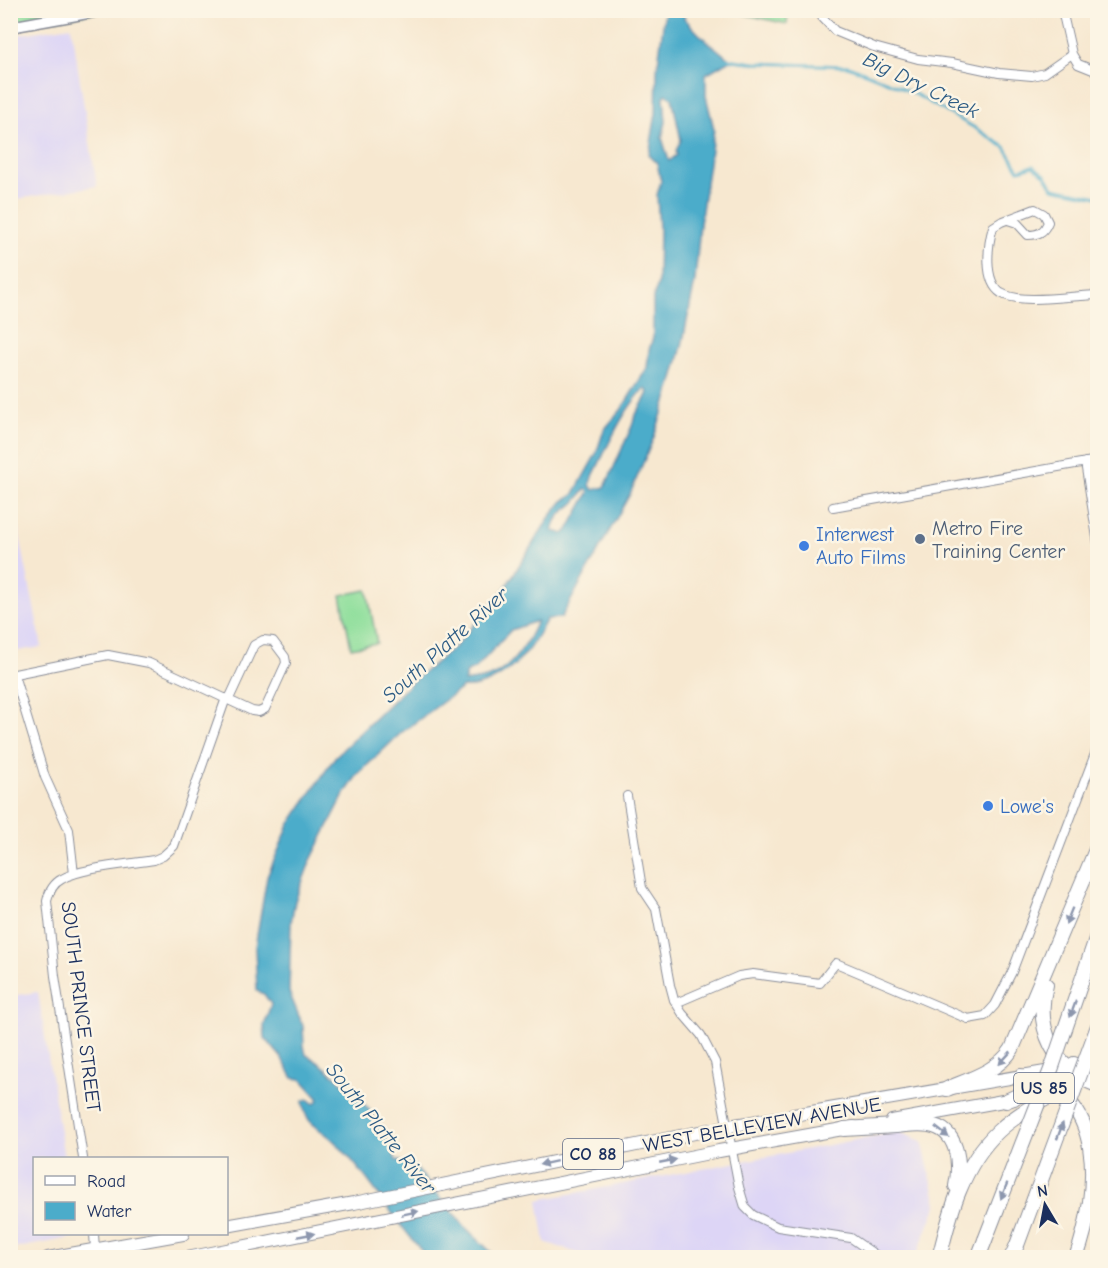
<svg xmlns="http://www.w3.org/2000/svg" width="1108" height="1268" font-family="'Comic Neue',sans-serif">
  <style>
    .built { fill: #ddd5f6 }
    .green { fill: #91df9d; stroke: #56877e; stroke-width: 1.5 }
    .water { fill: #4bacca; stroke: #336e94; stroke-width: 1.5; fill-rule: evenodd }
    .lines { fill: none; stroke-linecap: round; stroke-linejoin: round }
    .stream { stroke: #4bacca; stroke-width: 3 }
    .minor-casing { stroke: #898c97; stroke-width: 10 }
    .tertiary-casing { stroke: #898c97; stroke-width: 13 }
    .primary-casing { stroke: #898c97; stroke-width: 14 }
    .trunk-casing { stroke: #898c97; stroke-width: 16 }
    .minor { stroke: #fff; stroke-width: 8 }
    .tertiary { stroke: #fff; stroke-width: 10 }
    .primary { stroke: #fff; stroke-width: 12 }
    .trunk { stroke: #fff; stroke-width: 14 }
    .trunk-bridge-casing { stroke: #898c97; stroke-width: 16; stroke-linecap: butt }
    .trunk-bridge { stroke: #fff; stroke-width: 14 }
    .oneway { fill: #8d97ae }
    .service-dot { fill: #5c6f8a; stroke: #fcf5e5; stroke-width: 2 }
    .shop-dot { fill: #3f7fe0; stroke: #fcf5e5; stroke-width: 2 }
    .labels { text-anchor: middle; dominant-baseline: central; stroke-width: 5; stroke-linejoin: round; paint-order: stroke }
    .shield { fill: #fcf5e5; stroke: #5e6a86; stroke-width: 1.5 }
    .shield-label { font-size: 18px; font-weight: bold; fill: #1b2f5e }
    .service-label { font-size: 20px; fill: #4e5e75; stroke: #fcf5e5; text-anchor: start }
    .shop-label { font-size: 20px; fill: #366cbe; stroke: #fcf5e5; text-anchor: start }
    .street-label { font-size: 20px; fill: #1b2f5e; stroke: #fcf5e5 }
    .water-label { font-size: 21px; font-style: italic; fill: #2c5b84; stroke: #fcf5e5 }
  </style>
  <rect width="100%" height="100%" fill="#fcf5e5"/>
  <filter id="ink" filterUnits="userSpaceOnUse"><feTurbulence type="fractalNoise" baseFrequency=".0167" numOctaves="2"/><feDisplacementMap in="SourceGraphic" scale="12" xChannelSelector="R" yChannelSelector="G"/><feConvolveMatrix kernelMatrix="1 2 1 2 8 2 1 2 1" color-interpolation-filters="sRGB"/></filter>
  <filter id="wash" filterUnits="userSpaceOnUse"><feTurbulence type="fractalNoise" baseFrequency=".008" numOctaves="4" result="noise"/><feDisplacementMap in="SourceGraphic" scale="24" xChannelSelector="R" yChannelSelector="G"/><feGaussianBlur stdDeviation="1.35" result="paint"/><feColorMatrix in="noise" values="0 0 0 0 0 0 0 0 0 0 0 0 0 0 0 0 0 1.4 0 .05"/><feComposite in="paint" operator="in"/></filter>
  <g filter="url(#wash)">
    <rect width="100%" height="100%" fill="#f7e8d0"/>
    <path class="built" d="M 71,26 L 97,186 L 11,200 L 11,36 Z
      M 11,493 L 42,647 L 11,652 L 10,652 Z
      M 38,992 L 64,1158 L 34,1158 L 34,1234 L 75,1234 L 76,1237 L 11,1249 L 11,996 Z
      M 898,1132 L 922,1141 L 937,1204 L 916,1257 L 584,1258 L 583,1255 L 545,1242 L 538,1200 Z"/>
    <path class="green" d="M 11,11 L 104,11 L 11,27 Z
      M 741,11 L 788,11 L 787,24 L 743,14 Z
      M 367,590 L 377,643 L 351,648 L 341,595 Z"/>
    <path class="water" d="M 665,11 L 685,11 L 684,18 L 699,34 L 730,60 L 706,74 L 706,96 L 714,129 L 700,224 L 695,281 L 682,346 L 669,393 L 654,437 L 630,494 L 561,618 L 547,619 C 540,631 533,645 524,655 C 511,671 484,689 463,687 L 401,733 L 358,774 L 344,795 L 310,862 L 295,901 L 291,922 L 289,992 L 303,1026 L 304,1046 L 306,1055 C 325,1063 378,1115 386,1133 C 390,1142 392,1151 396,1160 L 414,1166 L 465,1227 L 496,1257 L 427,1257 C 394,1221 370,1177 335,1142 C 320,1127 304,1125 303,1101 L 308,1099 L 314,1104 L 319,1099 L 301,1079 L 293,1078 L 281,1057 L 265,1038 L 264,1025 L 271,1004 L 264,994 L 257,991 L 255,947 L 267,877 L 289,825 L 335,757 L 412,682 L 456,646 L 505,588 L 549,518 L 563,501 L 573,495 L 596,454 L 604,430 L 621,410 L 647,368 L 649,350 L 653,338 L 653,298 L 658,284 L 659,229 L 657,195 L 661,181 L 657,163 L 649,155 L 656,113 L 657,70 ZM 666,94 L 672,98 L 681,140 L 676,151 L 677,155 L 669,161 L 662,138 L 666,122 L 664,97 ZM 645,388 L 648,392 C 644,405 635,410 632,426 L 605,487 L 593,490 L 590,485 L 591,480 C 606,451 622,410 645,388 ZM 586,489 L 589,492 L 568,530 L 564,534 L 553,531 C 555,517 563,512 573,504 C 578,500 581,494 586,489 ZM 537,621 C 529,641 513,667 492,676 C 484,680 473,680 464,682 L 467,672 L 476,668 L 511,630 Z"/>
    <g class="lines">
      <path class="stream" d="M 727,59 L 754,63 L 848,66 L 881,79 L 913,93 L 975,128 L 1005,147 L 1019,170 L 1033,166 L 1046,176 L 1053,188 L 1098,197"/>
    </g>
  </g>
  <g filter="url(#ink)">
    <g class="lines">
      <defs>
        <path id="minor" d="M 819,10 L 822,17 L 835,31 L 874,47 L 918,59 L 952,63 L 999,73 L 1032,76 L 1045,73 L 1072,54
          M 1062,10 L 1072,54 L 1078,64 L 1098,72
          M 1008,220 L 1017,223 L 1028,235 C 1039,235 1044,232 1048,222 L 1044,214 L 1035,209 L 1001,222 L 993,227 C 988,244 983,281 1001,293 C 1020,305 1075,295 1098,295
          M 1085,462 L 1098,544
          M 833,507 L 1098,460
          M 10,675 L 108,655 L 149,663 L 252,711 L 259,712 L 265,709 L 286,663 L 285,657 L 273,641 L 263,640 L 254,645 L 229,699
          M 14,675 L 45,777 L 69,830 L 74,874
          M 627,796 L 642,888 L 656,909 L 670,985 L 674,1000 L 682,1013 L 701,1035 L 715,1062 L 739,1187 L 745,1207 L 753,1215 L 778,1227 L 851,1238 L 880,1258
          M 676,1003 L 739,976 L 753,974 L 820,983 L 836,963 L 968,1019 L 985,1016 L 995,1005 L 1012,972 L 1098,746
          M 83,1158 L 55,976 L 47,901 C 49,892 54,883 62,879 C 80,868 131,864 154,860 L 163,856 L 174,846 L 226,698
          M 94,1234 L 95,1249"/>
        <path id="tertiary" d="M 10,27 L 104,10"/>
        <path id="primary" d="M 892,1121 L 1014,1099
          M 226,1226 L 354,1203 L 729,1126 L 1057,1070
          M 48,1258 L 183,1234
          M 187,1258 L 719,1151 L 854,1127"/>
        <path id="trunk" d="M 1046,985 C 1034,1029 1055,1069 1097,1085
          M 1021,1076 C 1108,1093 1100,1190 1076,1258
          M 947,1089 C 970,1079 998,1071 1012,1049 L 1098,845
          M 1006,1101 L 1037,1087 L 1074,1064
          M 844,1129 C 862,1128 879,1127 896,1126 C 907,1125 918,1123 929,1125 C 958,1129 961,1163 956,1186
          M 939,1258 C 945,1235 950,1212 959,1191 C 981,1137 1009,1118 1058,1092 C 1071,1084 1084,1075 1098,1068
          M 978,1258 L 985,1240
          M 1011,1258 L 1017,1245"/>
      </defs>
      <use href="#minor" class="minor-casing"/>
      <use href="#tertiary" class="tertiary-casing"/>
      <use href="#primary" class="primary-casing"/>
      <use href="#trunk" class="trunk-casing"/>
      <use href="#minor" class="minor"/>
      <use href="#tertiary" class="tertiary"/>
      <use href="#primary" class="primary"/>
      <use href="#trunk" class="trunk"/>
      <defs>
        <path id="trunk-bridge" d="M 985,1240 L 1052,1067 L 1098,933
          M 1017,1245 L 1098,1026"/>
      </defs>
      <use href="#trunk-bridge" class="trunk-bridge-casing"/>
      <use href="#trunk-bridge" class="trunk-bridge"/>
    </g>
    <defs><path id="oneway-solid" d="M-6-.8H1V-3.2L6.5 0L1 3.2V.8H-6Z" transform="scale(1.5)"/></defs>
    <g class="oneway">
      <use href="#oneway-solid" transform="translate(1069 916) rotate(112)"/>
      <use href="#oneway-solid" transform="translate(1073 1009) rotate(110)"/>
      <use href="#oneway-solid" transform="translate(1005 1058) rotate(133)"/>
      <use href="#oneway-solid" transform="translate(1060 1131) rotate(-70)"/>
      <use href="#oneway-solid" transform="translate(942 1132) rotate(38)"/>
      <use href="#oneway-solid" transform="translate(668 1161) rotate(-11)"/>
      <use href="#oneway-solid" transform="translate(548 1163) rotate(168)"/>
      <use href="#oneway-solid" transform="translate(1004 1191) rotate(112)"/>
      <use href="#oneway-solid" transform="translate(410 1213) rotate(-12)"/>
      <use href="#oneway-solid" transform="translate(306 1235) rotate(-11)"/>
    </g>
  </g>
  <circle class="service-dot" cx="920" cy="539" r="6"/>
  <g class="shop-dot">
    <circle cx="804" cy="546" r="6"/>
    <circle cx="988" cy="806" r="6"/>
  </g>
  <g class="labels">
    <g class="shield">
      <rect x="1014" y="1073" width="60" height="30" rx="4.5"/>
      <rect x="563" y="1139" width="60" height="30" rx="4.5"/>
    </g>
    <g class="shield-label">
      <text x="1044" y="1088">US 85</text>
      <text x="593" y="1154">CO 88</text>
    </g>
    <g class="service-label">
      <text x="932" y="528">Metro Fire<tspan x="932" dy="23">Training Center</tspan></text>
    </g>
    <g class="shop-label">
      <text x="816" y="534">Interwest<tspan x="816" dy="23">Auto Films</tspan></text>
      <text x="1000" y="806">Lowe's</text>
    </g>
    <g class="street-label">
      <text transform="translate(81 1007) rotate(83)">SOUTH PRINCE STREET</text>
      <text transform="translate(762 1125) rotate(-10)">WEST BELLEVIEW AVENUE</text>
    </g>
    <g class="water-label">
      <text transform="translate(921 85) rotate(26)">Big Dry Creek</text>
      <text transform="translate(445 645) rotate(-42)">South Platte River</text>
      <text transform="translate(381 1128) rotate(51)">South Platte River</text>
    </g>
  </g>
  <rect width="1108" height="1268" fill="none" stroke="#fcf5e5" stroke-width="36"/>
  <rect x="33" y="1157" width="195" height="78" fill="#fcf5e5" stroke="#a2a6af" stroke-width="1.5"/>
  <rect x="45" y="1176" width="30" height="9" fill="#ffffff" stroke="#a2a6af" stroke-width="1.5"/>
  <text x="87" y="1187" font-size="18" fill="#1b2f5e">Road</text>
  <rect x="45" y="1202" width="30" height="18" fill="#4bacca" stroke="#a2a6af" stroke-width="1.5"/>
  <text x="87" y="1217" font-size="18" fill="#1b2f5e">Water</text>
  <g transform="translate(1045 1205) rotate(350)" stroke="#fcf5e5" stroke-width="4.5" paint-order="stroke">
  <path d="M0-4.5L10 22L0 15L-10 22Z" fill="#1b2f5e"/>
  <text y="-9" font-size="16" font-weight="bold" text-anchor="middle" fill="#1b2f5e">N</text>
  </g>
</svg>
